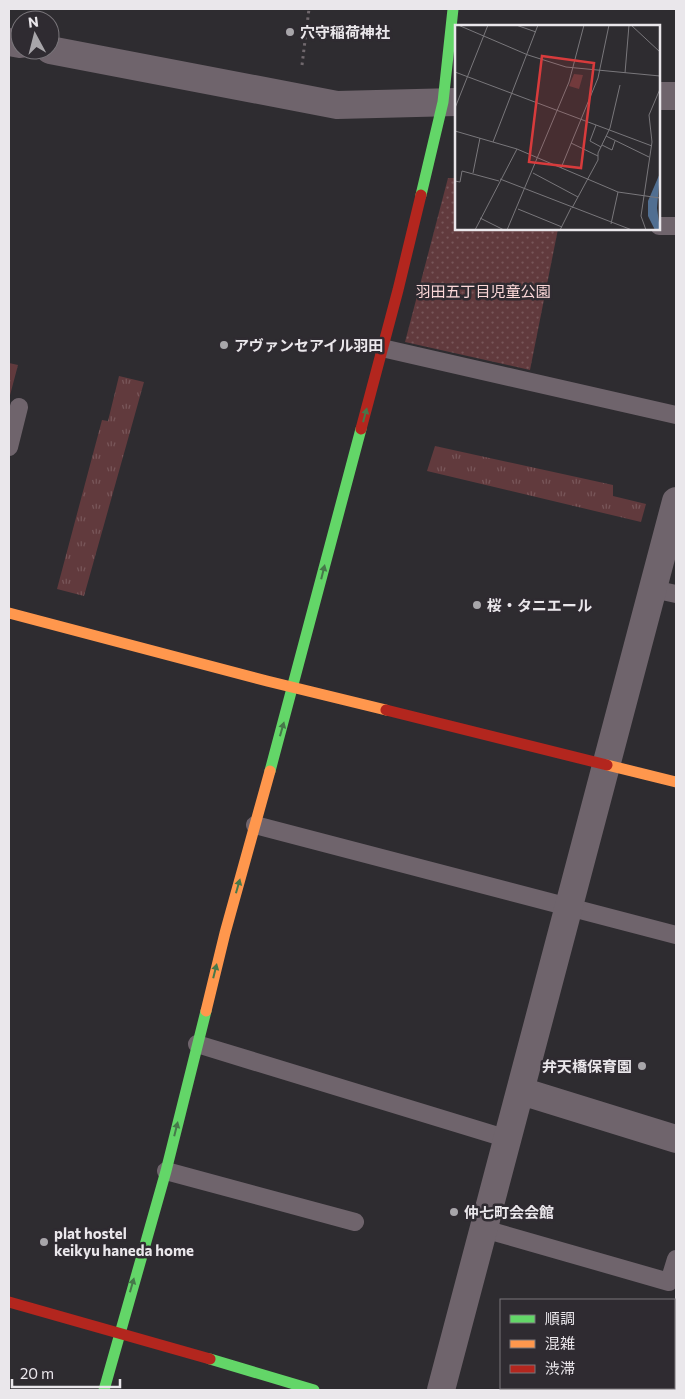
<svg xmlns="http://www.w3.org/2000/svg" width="685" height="1399" font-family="Commissioner,'Noto Sans JP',sans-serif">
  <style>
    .grass { fill: url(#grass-tufts) }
    .park { fill: url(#park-dots) }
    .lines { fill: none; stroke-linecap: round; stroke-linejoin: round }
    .path { stroke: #70686d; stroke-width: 3; stroke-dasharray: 2.5 4; stroke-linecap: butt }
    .lane { stroke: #6f646c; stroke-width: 18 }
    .street { stroke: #6f646c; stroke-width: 28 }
    .fast { stroke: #63d668; stroke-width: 11 }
    .slow { stroke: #ff974d; stroke-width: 11 }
    .jam { stroke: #b3261e; stroke-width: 11 }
    .oneway { fill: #46784a }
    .poi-dot { fill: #a8a6aa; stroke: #2f2b31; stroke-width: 2 }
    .labels { text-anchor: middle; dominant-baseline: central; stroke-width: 5; stroke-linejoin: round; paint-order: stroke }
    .poi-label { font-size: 15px; font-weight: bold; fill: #eae7eb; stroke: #2f2b31; text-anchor: start }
    .park-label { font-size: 15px; fill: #fbd7d8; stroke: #2f2b31 }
    .inset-road { fill: none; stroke: #79777b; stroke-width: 1 }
    .view { fill: #d83b3c; fill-opacity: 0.15; stroke: #d83b3c; stroke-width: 2.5 }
    .inset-edge { fill: none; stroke: #eae7eb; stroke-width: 2.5 }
  </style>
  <defs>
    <pattern id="grass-tufts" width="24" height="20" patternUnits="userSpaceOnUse" patternTransform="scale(1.25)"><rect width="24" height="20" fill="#613a3d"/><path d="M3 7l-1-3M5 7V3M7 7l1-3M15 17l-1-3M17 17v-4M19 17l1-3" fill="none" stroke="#785659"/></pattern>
    <pattern id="park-dots" width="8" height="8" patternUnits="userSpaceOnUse" patternTransform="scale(1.25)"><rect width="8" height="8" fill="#613a3d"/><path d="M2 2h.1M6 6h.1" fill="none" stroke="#785659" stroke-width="1.8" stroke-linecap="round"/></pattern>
  </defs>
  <rect width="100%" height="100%" fill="#2e2c30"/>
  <path class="grass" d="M 9,363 L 18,365 L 9,399 Z
    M 119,376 L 144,382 L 84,596 L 57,589 L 102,420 L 108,421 Z
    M 435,446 L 613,485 L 613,496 L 646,504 L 641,522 L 427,471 Z"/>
  <path class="park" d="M 448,178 L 456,178 L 456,229 L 558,229 L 530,370 L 405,342 Z"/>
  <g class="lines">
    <path class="path" d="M 302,65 L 309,9"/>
    <path class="lane" d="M 659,226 L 676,226
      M 382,348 L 676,415
      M 9,447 L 19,407
      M 653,589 L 676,594
      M 255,825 L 676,935
      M 197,1044 L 508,1139
      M 166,1171 L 355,1222
      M 484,1229 L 669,1282 L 676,1259"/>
    <path class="street" d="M 9,42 L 20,44
      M 50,50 L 337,105 L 456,102
      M 659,96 L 676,96
      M 521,1091 L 676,1139
      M 441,1390 L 676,501"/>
    <path class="fast" d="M 421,195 L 443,102 L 453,9
      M 270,771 L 361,429
      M 210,1359 L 314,1390
      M 104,1390 L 166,1171 L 206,1011"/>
    <path class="slow" d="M 9,613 L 267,681 L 386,710
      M 607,765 L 676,782
      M 206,1011 L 225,933 L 270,771"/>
    <path class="jam" d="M 361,429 L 398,290 L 421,195
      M 386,710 L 607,765
      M 9,1302 L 210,1359"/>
  </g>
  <defs><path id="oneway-solid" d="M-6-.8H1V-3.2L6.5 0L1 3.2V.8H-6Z" transform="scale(1.25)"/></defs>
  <g class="oneway">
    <use href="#oneway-solid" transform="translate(365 415) rotate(-75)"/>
    <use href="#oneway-solid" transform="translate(323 572) rotate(-76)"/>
    <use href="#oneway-solid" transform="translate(282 729) rotate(-74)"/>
    <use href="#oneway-solid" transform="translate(238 886) rotate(-74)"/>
    <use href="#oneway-solid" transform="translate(215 971) rotate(-76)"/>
    <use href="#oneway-solid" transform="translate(176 1129) rotate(-76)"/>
    <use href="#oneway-solid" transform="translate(132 1285) rotate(-74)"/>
  </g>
  <g class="poi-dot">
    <circle cx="290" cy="32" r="5"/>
    <circle cx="224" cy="345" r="5"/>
    <circle cx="477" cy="605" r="5"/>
    <circle cx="642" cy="1066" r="5"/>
    <circle cx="454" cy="1212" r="5"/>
    <circle cx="44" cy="1242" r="5"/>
  </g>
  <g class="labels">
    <g class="poi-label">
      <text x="300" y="32">穴守稲荷神社</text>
      <text x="234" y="345">アヴァンセアイル羽田</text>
      <text x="487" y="605">桜・タニエール</text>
      <text x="632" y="1066" text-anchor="end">弁天橋保育園</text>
      <text x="464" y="1212">仲七町会会館</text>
      <text x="54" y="1233">plat hostel<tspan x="54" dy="17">keikyu haneda home</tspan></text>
    </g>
    <g class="park-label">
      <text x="483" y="291">羽田五丁目児童公園</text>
    </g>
  </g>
  <g transform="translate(455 25)">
    <rect width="205" height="205" fill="#2e2c30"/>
    <path d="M 119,49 L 128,50 L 124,64 L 114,61 Z" fill="#613a3d"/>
    <path d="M 205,148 L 202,183 L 205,205 L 200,205 L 193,191 L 193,176 Z" fill="#516f92"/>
    <path class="inset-road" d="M 3,0 L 73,30 L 111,42 L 205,51M 61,0 L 81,7M 176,0 L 205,27M 0,47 L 197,121M 170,48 L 174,0M 0,83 L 33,0M 141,100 L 135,116 L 146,122M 0,106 L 62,124 L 163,167 L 205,173M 151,111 L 194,132M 38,117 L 83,0M 116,118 L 143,131M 147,120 L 157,125 L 160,116M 106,143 L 143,53 L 154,0M 18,148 L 25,113M 78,148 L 123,172M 45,154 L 177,205M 0,156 L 5,157 L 7,146 L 44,156M 117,183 L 143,135 L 143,128 L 155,103 L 165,60M 63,184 L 107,202M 25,193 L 49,205M 156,199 L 163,167M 20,205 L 62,124M 52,205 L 114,57 L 129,0M 105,205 L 116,183M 191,205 L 186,191 L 197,117 L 194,90 L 205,64"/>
    <path class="view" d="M 87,31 L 139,38 L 126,143 L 74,137 Z"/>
    <rect width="205" height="205" class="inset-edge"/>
  </g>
  <rect width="685" height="1399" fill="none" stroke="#eae7eb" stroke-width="20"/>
  <rect x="500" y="1299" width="175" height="90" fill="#2f2b31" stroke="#7a767b"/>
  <rect x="510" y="1315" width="25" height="8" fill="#63d668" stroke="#7a767b"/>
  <text x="545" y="1324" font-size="15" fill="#eae7eb">順調</text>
  <rect x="510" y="1340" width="25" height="8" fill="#ff974d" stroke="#7a767b"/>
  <text x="545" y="1349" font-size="15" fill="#eae7eb">混雑</text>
  <rect x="510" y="1365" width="25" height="8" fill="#b3261e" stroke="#7a767b"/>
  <text x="545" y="1374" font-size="15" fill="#eae7eb">渋滞</text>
  <g transform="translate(35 35) rotate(353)"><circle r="24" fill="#2f2b31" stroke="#7a767b"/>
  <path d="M0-4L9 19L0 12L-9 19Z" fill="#a8a6aa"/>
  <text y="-8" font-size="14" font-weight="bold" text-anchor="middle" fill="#eae7eb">N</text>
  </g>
  <path d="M12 1379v8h108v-8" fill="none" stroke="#eae7eb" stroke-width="2.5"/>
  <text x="20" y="1379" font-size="15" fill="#eae7eb" stroke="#2f2b31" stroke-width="4" paint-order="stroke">20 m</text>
</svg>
